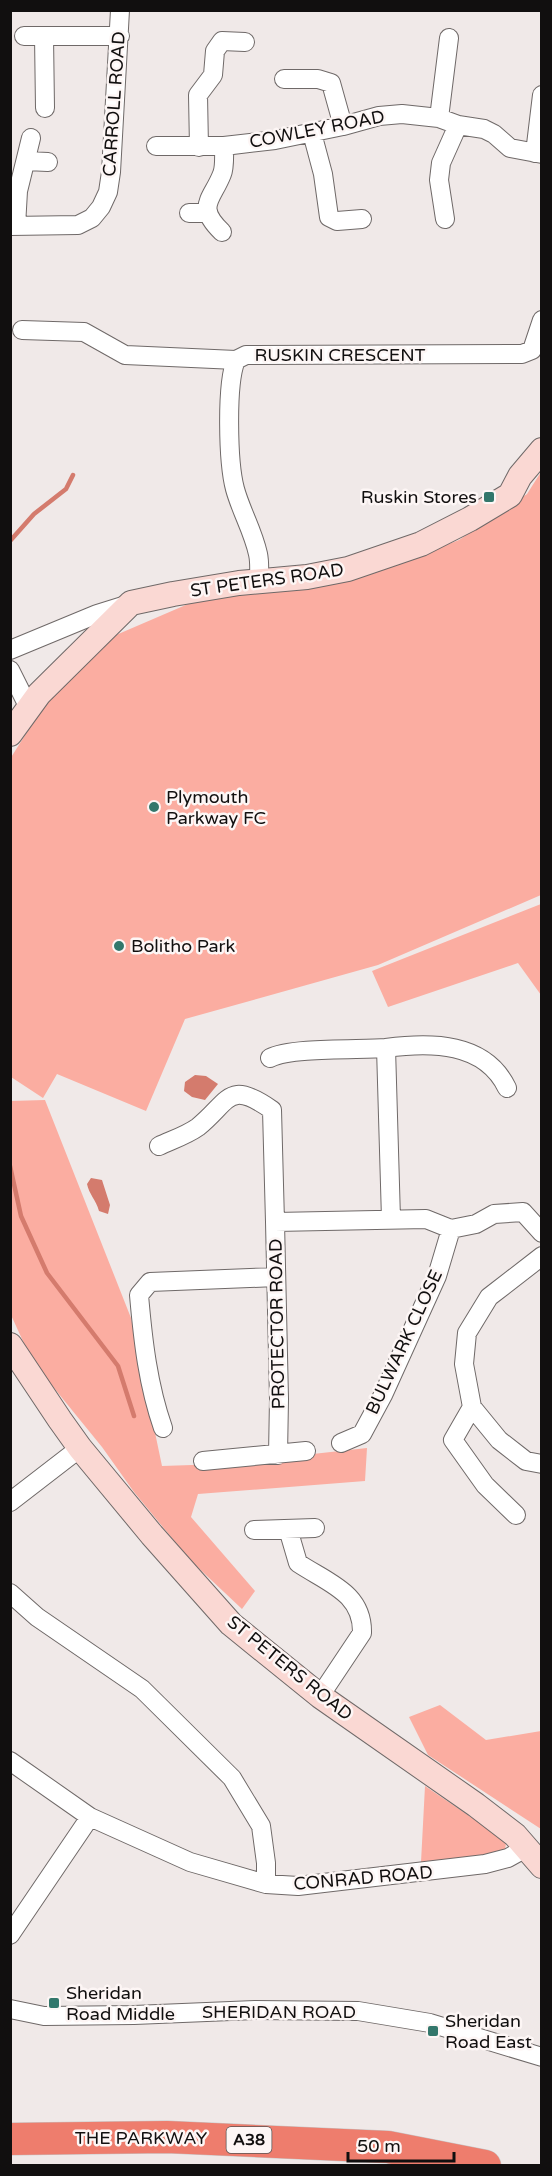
<svg xmlns="http://www.w3.org/2000/svg" width="552" height="2176" font-family="'Varela Round',sans-serif">
  <style>
    .green { fill: #fbada1 }
    .water { fill: #d47b6d }
    .lines { fill: none; stroke-linecap: round; stroke-linejoin: round }
    .stream { stroke: #d47b6d; stroke-width: 4.5 }
    .street-casing { stroke: #6f6968; stroke-width: 20 }
    .secondary-casing { stroke: #6f6968; stroke-width: 26 }
    .highway-casing { stroke: #c6c5c5; stroke-width: 33 }
    .street { stroke: #fff; stroke-width: 18 }
    .secondary { stroke: #fad8d3; stroke-width: 24 }
    .highway { stroke: #ee7d6d; stroke-width: 32 }
    .poi-dot { fill: #33776b; stroke: #fdf6f5; stroke-width: 2 }
    .labels { text-anchor: middle; dominant-baseline: central; stroke-width: 5; stroke-linejoin: round; paint-order: stroke }
    .shield { fill: #fdf6f5; stroke: #585454; stroke-width: 1.5 }
    .shield-label { font-size: 16px; font-weight: bold; fill: #110f0f }
    .street-label { font-size: 18px; fill: #110f0f; stroke: #fdf6f5 }
    .poi-label { font-size: 18px; fill: #110f0f; stroke: #fdf6f5; text-anchor: start }
  </style>
  <rect width="100%" height="100%" fill="#f0e9e8"/>
  <path class="green" d="M 541,472 L 541,895 L 378,965 L 185,1019 L 146,1111 L 57,1074 L 43,1098 L 11,1077 L 10,759 L 46,702 L 116,635 L 202,598 L 374,573 L 459,540 L 527,494 Z
    M 541,904 L 541,995 L 518,963 L 388,1007 L 372,971 Z
    M 45,1100 L 131,1318 L 162,1466 L 222,1464 L 367,1448 L 365,1481 L 198,1494 L 191,1517 L 255,1591 L 242,1609 L 190,1560 L 134,1492 L 102,1447 L 32,1361 L 11,1315 L 10,1101 Z
    M 440,1705 L 486,1740 L 541,1731 L 541,1829 L 428,1755 L 409,1717 Z
    M 425,1786 L 490,1830 L 506,1843 L 505,1850 L 487,1855 L 421,1862 Z"/>
  <path class="water" d="M 195,1075 L 206,1076 L 218,1084 L 205,1100 L 192,1097 L 184,1091 L 185,1082 Z
    M 91,1178 L 102,1180 L 110,1205 L 108,1214 L 99,1211 C 96,1200 89,1194 87,1184 Z"/>
  <g class="lines">
    <path class="stream" d="M 10,541 L 34,514 L 66,489 L 73,475
      M 10,1166 L 21,1216 L 47,1273 L 118,1366 L 134,1416"/>
    <defs>
      <path id="street" d="M 24,36 L 120,36
        M 44,36 L 45,108
        M 284,79 L 318,79 L 331,83 L 343,126
        M 439,118 L 449,38
        M 312,133 L 323,174 L 329,217 L 337,221 L 362,219
        M 156,146 L 224,146 L 275,140 L 343,126 L 379,116 L 402,114 L 439,118 L 458,125 L 484,129 L 494,134 L 510,148 L 542,154
        M 199,147 L 198,95 L 213,75 L 215,51 L 222,41 L 245,42
        M 535,153 L 542,95
        M 26,161 L 48,162
        M 189,213 L 208,213
        M 445,219 L 439,180 L 441,163 L 458,125
        M 10,226 L 78,225 L 92,218 L 101,207 L 108,192 L 111,172 L 120,10
        M 16,226 L 18,191 L 31,138
        M 222,232 C 195,206 212,200 222,174 C 225,167 224,154 224,146
        M 22,330 L 84,332 L 125,355 L 236,360
        M 259,582 C 259,573 260,563 258,554 C 253,531 241,511 235,489 C 228,463 226,384 236,360 L 246,355 L 522,354 L 532,350 L 542,320
        M 10,650 L 97,614 L 129,604
        M 10,670 L 29,708
        M 270,1058 C 290,1047 360,1050 386,1048
        M 159,1146 C 172,1140 187,1135 198,1127 C 230,1101 228,1079 272,1110 L 275,1222
        M 391,1219 L 386,1048 C 431,1042 485,1042 507,1088
        M 542,1256 L 489,1297 L 467,1333 L 464,1364 L 472,1407 L 499,1440 L 526,1461 L 542,1464
        M 472,1407 L 453,1440 L 485,1485 L 516,1515
        M 163,1428 C 148,1385 143,1341 139,1295 L 150,1282 L 276,1277
        M 341,1443 L 362,1434 L 383,1395 L 437,1276 L 451,1229
        M 278,1455 L 279,1399 L 275,1222 L 426,1219 L 451,1229 L 476,1224 L 494,1214 L 523,1212 L 542,1233
        M 203,1461 L 306,1451
        M 10,1502 L 80,1448
        M 288,1529 L 298,1563 C 328,1583 363,1593 362,1633 L 320,1696
        M 254,1530 L 315,1528
        M 10,1593 L 37,1617 L 142,1689 L 232,1778 L 261,1826 L 266,1863 L 266,1884
        M 10,1761 L 90,1817 L 190,1862 L 266,1884 L 298,1886 L 485,1864 L 508,1858 L 526,1848
        M 10,1935 L 90,1817
        M 10,2009 L 44,2016 L 134,2015 L 255,2010 L 358,2011 L 430,2023 L 542,2057"/>
      <path id="secondary" d="M 10,734 L 39,694 L 131,603 L 173,594 L 239,583 L 307,577 L 348,569 L 421,544 L 470,519 L 510,495 L 520,476 L 542,450
        M 10,1345 L 60,1420 L 80,1448 L 152,1535 L 231,1624 L 320,1696 L 476,1805 L 515,1835 L 542,1866"/>
      <path id="highway" d="M 10,2139 L 167,2137 L 388,2147 L 485,2166"/>
    </defs>
    <use href="#street" class="street-casing"/>
    <use href="#secondary" class="secondary-casing"/>
    <use href="#highway" class="highway-casing"/>
    <use href="#street" class="street"/>
    <use href="#secondary" class="secondary"/>
    <use href="#highway" class="highway"/>
  </g>
  <g class="poi-dot">
    <rect x="483" y="491" width="12" height="12" rx="3"/>
    <circle cx="154" cy="807" r="6"/>
    <circle cx="119" cy="946" r="6"/>
    <rect x="48" y="1997" width="12" height="12" rx="3"/>
    <rect x="427" y="2025" width="12" height="12" rx="3"/>
  </g>
  <g class="labels">
    <rect class="shield" x="226.5" y="2127" width="45" height="26" rx="4.5"/>
    <g class="shield-label">
      <text x="249" y="2140">A38</text>
    </g>
    <g class="street-label">
      <text transform="translate(114 104) rotate(-86)">CARROLL ROAD</text>
      <text transform="translate(317 129) rotate(-11)">COWLEY ROAD</text>
      <text x="340" y="355">RUSKIN CRESCENT</text>
      <text transform="translate(267 580) rotate(-8)">ST PETERS ROAD</text>
      <text transform="translate(277 1324) rotate(-91)">PROTECTOR ROAD</text>
      <text transform="translate(404 1342) rotate(-65)">BULWARK CLOSE</text>
      <text transform="translate(290 1668) rotate(39)">ST PETERS ROAD</text>
      <text transform="translate(363 1878) rotate(-5)">CONRAD ROAD</text>
      <text x="279" y="2012">SHERIDAN ROAD</text>
      <text x="141" y="2138">THE PARKWAY</text>
    </g>
    <g class="poi-label">
      <text x="477" y="497" text-anchor="end">Ruskin Stores</text>
      <text x="166" y="797">Plymouth<tspan x="166" dy="21">Parkway FC</tspan></text>
      <text x="131" y="946">Bolitho Park</text>
      <text x="66" y="1993">Sheridan<tspan x="66" dy="21">Road Middle</tspan></text>
      <text x="445" y="2021">Sheridan<tspan x="445" dy="21">Road East</tspan></text>
    </g>
  </g>
  <rect width="552" height="2176" fill="none" stroke="#110f0f" stroke-width="24"/>
  <path d="M348 2152v9h106v-9" fill="none" stroke="#110f0f" stroke-width="3"/>
  <text x="357" y="2152" font-size="18" fill="#110f0f" stroke="#fdf6f5" stroke-width="4.5" paint-order="stroke">50 m</text>
</svg>
